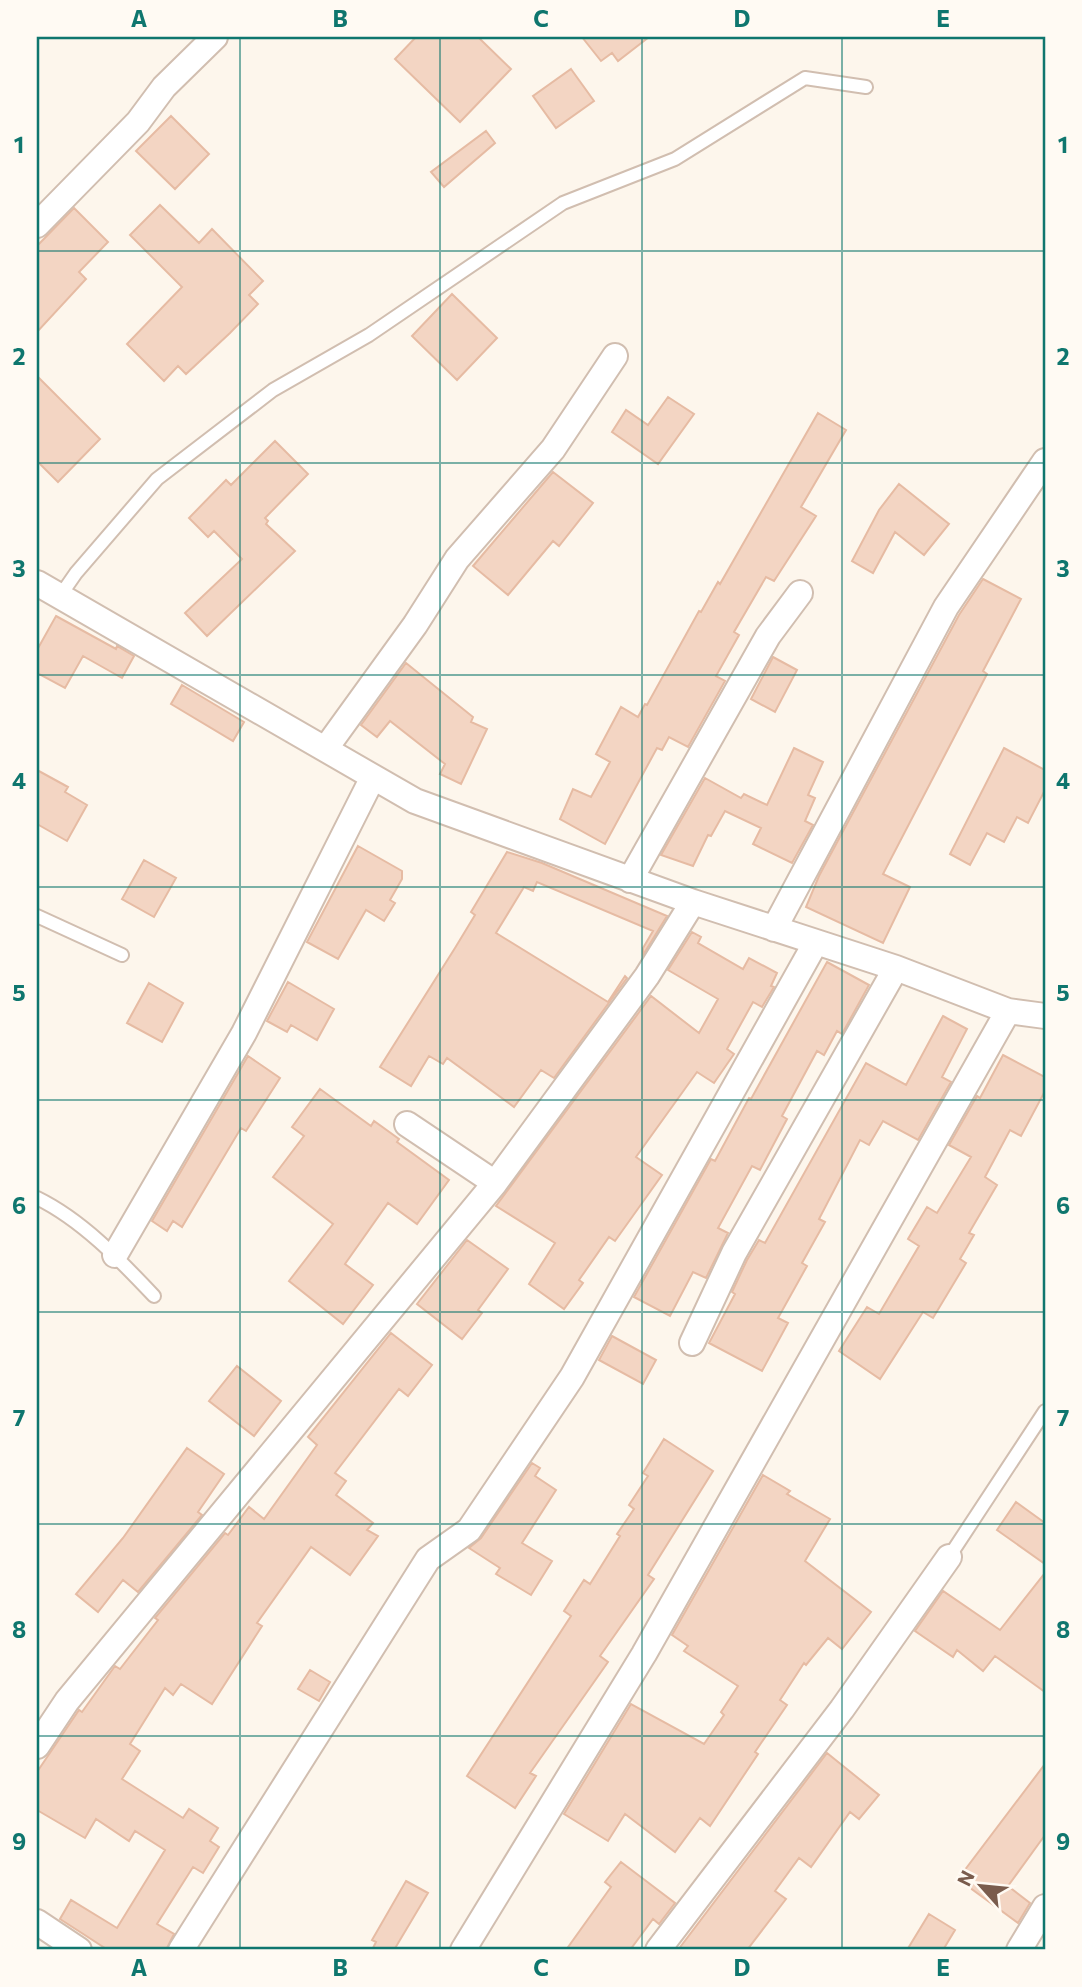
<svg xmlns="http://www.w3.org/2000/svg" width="1082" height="1987" font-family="Commissioner,sans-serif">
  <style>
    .building { fill: #f3d5c3; stroke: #e6bba3; stroke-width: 2 }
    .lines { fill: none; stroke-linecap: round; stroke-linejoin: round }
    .lane-casing { stroke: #d1beb0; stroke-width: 16 }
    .street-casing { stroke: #d1beb0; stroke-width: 28 }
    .lane { stroke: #fff; stroke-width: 12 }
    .street { stroke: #fff; stroke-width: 24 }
    .grid { fill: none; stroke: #0f766e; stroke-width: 2; stroke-opacity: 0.55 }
    .neatline { fill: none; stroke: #0f766e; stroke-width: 2.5 }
    .grid-label { font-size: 23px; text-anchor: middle; font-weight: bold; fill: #0f766e }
  </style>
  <rect width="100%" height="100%" fill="#fdf6ec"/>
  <path class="building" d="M 416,37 L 478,37 L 511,69 L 460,122 L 395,59 Z
    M 582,37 L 649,37 L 618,61 L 612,53 L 601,61 Z
    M 571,69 L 594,101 L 556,128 L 533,96 Z
    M 171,116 L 209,154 L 175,189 L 136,151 Z
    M 486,131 L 495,143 L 444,187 L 431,172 Z
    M 160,205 L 199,243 L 212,229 L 263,281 L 249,295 L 258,304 L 230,333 L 186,374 L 178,366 L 164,381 L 127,344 L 182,287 L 130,235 Z
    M 74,208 L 108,242 L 79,272 L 86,279 L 37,332 L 37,246 Z
    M 452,294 L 497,338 L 457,380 L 412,336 Z
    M 37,376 L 100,439 L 58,482 L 37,461 Z
    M 668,397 L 694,414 L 658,464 L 612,432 L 626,410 L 648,425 Z
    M 818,413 L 846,430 L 801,507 L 816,516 L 774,581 L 766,577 L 734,632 L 739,635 L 716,676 L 725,681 L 688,747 L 669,737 L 662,750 L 657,748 L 605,844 L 560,819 L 573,789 L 591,797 L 610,762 L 596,754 L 621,707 L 638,717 L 645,704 L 647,705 L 699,611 L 701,612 L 718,582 L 720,584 Z
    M 275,441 L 308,474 L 265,518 L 268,521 L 266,524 L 295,551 L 207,636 L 185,613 L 242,559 L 214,531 L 208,537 L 189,518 L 226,480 L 231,485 Z
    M 553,472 L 593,503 L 559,546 L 553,541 L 508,595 L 473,566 Z
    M 899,484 L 949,524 L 924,555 L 895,532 L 873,573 L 852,561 L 879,510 Z
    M 983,579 L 1021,599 L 983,671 L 987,674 L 883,874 L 910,887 L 883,943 L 806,907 L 819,876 L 959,615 Z
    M 56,616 L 116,649 L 117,646 L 134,656 L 122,678 L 83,656 L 65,688 L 37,673 L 37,650 Z
    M 773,657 L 797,670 L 775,712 L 751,699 Z
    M 406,663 L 473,717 L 471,722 L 487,729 L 461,784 L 440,774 L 445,764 L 390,721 L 377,737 L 361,725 Z
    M 182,685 L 244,722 L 233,741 L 171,704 Z
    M 794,748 L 823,762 L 808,795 L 815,798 L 805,821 L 813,825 L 792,863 L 753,844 L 761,828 L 725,811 L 711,836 L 708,835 L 693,866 L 661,855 L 705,778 L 741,798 L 744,794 L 767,805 Z
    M 1004,748 L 1045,770 L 1045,790 L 1028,823 L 1017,817 L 1004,842 L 987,833 L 970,865 L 950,854 Z
    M 37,770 L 68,787 L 65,792 L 87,805 L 67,841 L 37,824 Z
    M 358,846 L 402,871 L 402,879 L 390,900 L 395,903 L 384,921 L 366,910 L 338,959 L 307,942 Z
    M 507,852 L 542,863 L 667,916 L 643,955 L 643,948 L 653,931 L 537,882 L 533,891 L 524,887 L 496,933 L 608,1002 L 625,976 L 627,978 L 554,1078 L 541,1070 L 514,1107 L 447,1058 L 443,1064 L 429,1056 L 411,1086 L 380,1067 L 455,948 L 475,915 L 471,912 Z
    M 144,860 L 176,878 L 154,917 L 122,899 Z
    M 692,932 L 701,937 L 698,943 L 743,969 L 749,958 L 777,973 L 771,986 L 774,987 L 762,1007 L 753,1002 L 727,1049 L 734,1054 L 714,1083 L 697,1072 L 636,1157 L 662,1175 L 615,1241 L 609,1237 L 579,1280 L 583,1283 L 564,1309 L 529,1284 L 555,1243 L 496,1206 L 651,996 L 699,1033 L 718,999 L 668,970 Z
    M 827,962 L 869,985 L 842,1034 L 837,1031 L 824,1055 L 817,1051 L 782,1116 L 787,1119 L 760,1170 L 752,1166 L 718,1228 L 728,1233 L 706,1278 L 693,1272 L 670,1316 L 634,1297 L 711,1159 L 715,1161 L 749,1098 L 751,1099 Z
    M 288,982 L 334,1009 L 317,1040 L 291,1025 L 287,1032 L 267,1021 Z
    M 149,983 L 183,1003 L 162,1042 L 127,1023 Z
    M 943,1016 L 967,1029 L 942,1077 L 951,1082 L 918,1140 L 883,1121 L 869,1145 L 860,1140 L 819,1219 L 825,1222 L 802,1263 L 807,1266 L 778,1318 L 788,1323 L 762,1371 L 709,1343 L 735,1294 L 732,1292 L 747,1260 L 759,1240 L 765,1243 L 866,1063 L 906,1085 Z
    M 1003,1055 L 1045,1077 L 1045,1091 L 1021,1136 L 1010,1130 L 985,1177 L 997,1185 L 969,1233 L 974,1235 L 960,1259 L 966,1263 L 933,1318 L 923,1312 L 880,1379 L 839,1351 L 867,1307 L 879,1314 L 919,1246 L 908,1239 L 927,1207 L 937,1213 L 971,1157 L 949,1145 L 977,1096 L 980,1098 Z
    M 248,1056 L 280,1078 L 246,1131 L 241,1128 L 182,1227 L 173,1221 L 167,1231 L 152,1221 Z
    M 320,1089 L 371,1126 L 374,1121 L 399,1139 L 397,1142 L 449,1180 L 417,1224 L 388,1203 L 345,1264 L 373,1285 L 343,1324 L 289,1281 L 333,1224 L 273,1177 L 304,1136 L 292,1127 Z
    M 467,1240 L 508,1269 L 478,1310 L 482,1313 L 462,1339 L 417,1304 Z
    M 391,1333 L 432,1365 L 408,1396 L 399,1389 L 335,1473 L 346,1481 L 336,1495 L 373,1523 L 367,1530 L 378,1536 L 350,1575 L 311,1547 L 257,1623 L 262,1626 L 212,1704 L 181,1684 L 173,1695 L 165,1688 L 130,1744 L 140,1751 L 122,1779 L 183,1818 L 189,1809 L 218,1828 L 210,1841 L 219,1847 L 203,1873 L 193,1867 L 157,1924 L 174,1934 L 166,1950 L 108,1950 L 60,1919 L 71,1900 L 117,1928 L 165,1850 L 135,1831 L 129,1841 L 96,1819 L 85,1838 L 37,1810 L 37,1772 L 79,1710 L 82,1712 L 115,1666 L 120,1669 L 158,1620 L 155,1618 L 225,1533 L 228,1535 L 249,1507 L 264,1519 L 317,1445 L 308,1437 Z
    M 612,1336 L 656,1360 L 643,1384 L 599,1360 Z
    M 237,1366 L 281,1401 L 254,1436 L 209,1401 Z
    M 664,1439 L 713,1471 L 648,1575 L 654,1579 L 600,1656 L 608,1662 L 530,1773 L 536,1776 L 515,1808 L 467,1776 L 571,1616 L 564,1611 L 584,1580 L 590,1584 L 620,1536 L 617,1534 L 634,1509 L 629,1505 L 648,1476 L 643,1473 Z
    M 187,1448 L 224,1474 L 198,1512 L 202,1515 L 138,1592 L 123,1580 L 98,1612 L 76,1594 L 123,1538 Z
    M 532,1463 L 540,1468 L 535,1476 L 556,1490 L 522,1543 L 552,1561 L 531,1595 L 496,1574 L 500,1568 L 469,1548 L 481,1538 Z
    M 763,1475 L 790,1491 L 787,1494 L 830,1519 L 805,1561 L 871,1612 L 842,1649 L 828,1638 L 806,1665 L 804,1663 L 780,1700 L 787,1705 L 755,1752 L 758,1754 L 710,1826 L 700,1818 L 675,1852 L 625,1814 L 608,1841 L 564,1814 L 631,1704 L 704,1744 L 724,1715 L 721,1712 L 738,1686 L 684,1651 L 688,1646 L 672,1635 Z
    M 1016,1502 L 1045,1523 L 1045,1564 L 997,1530 Z
    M 1045,1573 L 1045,1692 L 995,1656 L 983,1671 L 957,1650 L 953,1657 L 915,1631 L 943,1591 L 1000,1630 Z
    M 310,1670 L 330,1682 L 319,1701 L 298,1689 Z
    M 827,1753 L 879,1795 L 859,1819 L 850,1812 L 811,1867 L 799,1858 L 775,1891 L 786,1899 L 747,1950 L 678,1950 Z
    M 1045,1764 L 1045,1835 L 1008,1886 L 1030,1903 L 1018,1923 L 958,1879 Z
    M 621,1862 L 675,1903 L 659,1924 L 653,1919 L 630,1950 L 566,1950 L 611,1887 L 605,1882 Z
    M 406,1881 L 428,1893 L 394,1950 L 372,1950 L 376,1942 L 372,1940 Z
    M 929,1914 L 955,1930 L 943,1950 L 907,1950 Z"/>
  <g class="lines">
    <defs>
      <path id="lane" d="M 60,596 L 76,573 L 157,479 L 273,390 L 369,335 L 563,203 L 675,159 L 805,78 L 866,87
        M 37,916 L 122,955
        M 37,1198 C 82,1220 120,1260 154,1296
        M 949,1557 L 1045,1411"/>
      <path id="street" d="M 37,225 L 138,122 L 164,87 L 215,37
        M 37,583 L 415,801 L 693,902 L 896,968 L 1008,1011 L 1045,1016
        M 326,748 L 415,625 L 457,559 L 553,449 L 615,356
        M 630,880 L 768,636 L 800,593
        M 774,929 L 946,607 L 1045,461
        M 407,1124 L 495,1183
        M 115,1255 L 244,1033 L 373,777
        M 692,1343 L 734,1253 L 896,968
        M 37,1746 L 67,1701 L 495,1183 L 647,976 L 693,902
        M 37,1922 L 79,1950
        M 181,1950 L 428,1559 L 469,1530 L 572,1377 L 816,942
        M 463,1950 L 644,1654 L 1008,1011
        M 658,1950 L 842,1709 L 949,1557
        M 1019,1950 L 1045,1907"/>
    </defs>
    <use href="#lane" class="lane-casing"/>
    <use href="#street" class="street-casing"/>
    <use href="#lane" class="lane"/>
    <use href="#street" class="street"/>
  </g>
  <path class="grid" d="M 240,37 L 240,1950M 440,37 L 440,1950M 642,37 L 642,1950M 842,37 L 842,1950M 37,251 L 1045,251M 37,463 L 1045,463M 37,675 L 1045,675M 37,887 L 1045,887M 37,1100 L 1045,1100M 37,1312 L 1045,1312M 37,1524 L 1045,1524M 37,1736 L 1045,1736"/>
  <rect width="1082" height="1987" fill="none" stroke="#fffaf3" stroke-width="77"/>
  <g transform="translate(981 1886) rotate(297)" stroke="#fffaf3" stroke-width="5" paint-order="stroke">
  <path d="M0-5L12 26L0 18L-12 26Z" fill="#7a5c4d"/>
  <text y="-10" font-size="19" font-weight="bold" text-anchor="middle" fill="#7a5c4d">N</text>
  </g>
  <rect x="38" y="38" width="1006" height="1910" class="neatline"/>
  <g class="grid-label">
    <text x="139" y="27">A</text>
    <text x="340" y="27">B</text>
    <text x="541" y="27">C</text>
    <text x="742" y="27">D</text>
    <text x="943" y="27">E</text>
    <text x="19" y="153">1</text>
    <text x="1063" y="153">1</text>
    <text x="19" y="365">2</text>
    <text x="1063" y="365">2</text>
    <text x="19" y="577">3</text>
    <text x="1063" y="577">3</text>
    <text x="19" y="789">4</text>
    <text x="1063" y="789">4</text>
    <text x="19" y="1001">5</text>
    <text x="1063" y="1001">5</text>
    <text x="19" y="1214">6</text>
    <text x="1063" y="1214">6</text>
    <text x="19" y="1426">7</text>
    <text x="1063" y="1426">7</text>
    <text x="19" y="1638">8</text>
    <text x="1063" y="1638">8</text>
    <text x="19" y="1850">9</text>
    <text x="1063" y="1850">9</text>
    <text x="139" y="1976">A</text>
    <text x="340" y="1976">B</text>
    <text x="541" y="1976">C</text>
    <text x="742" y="1976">D</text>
    <text x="943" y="1976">E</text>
  </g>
</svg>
